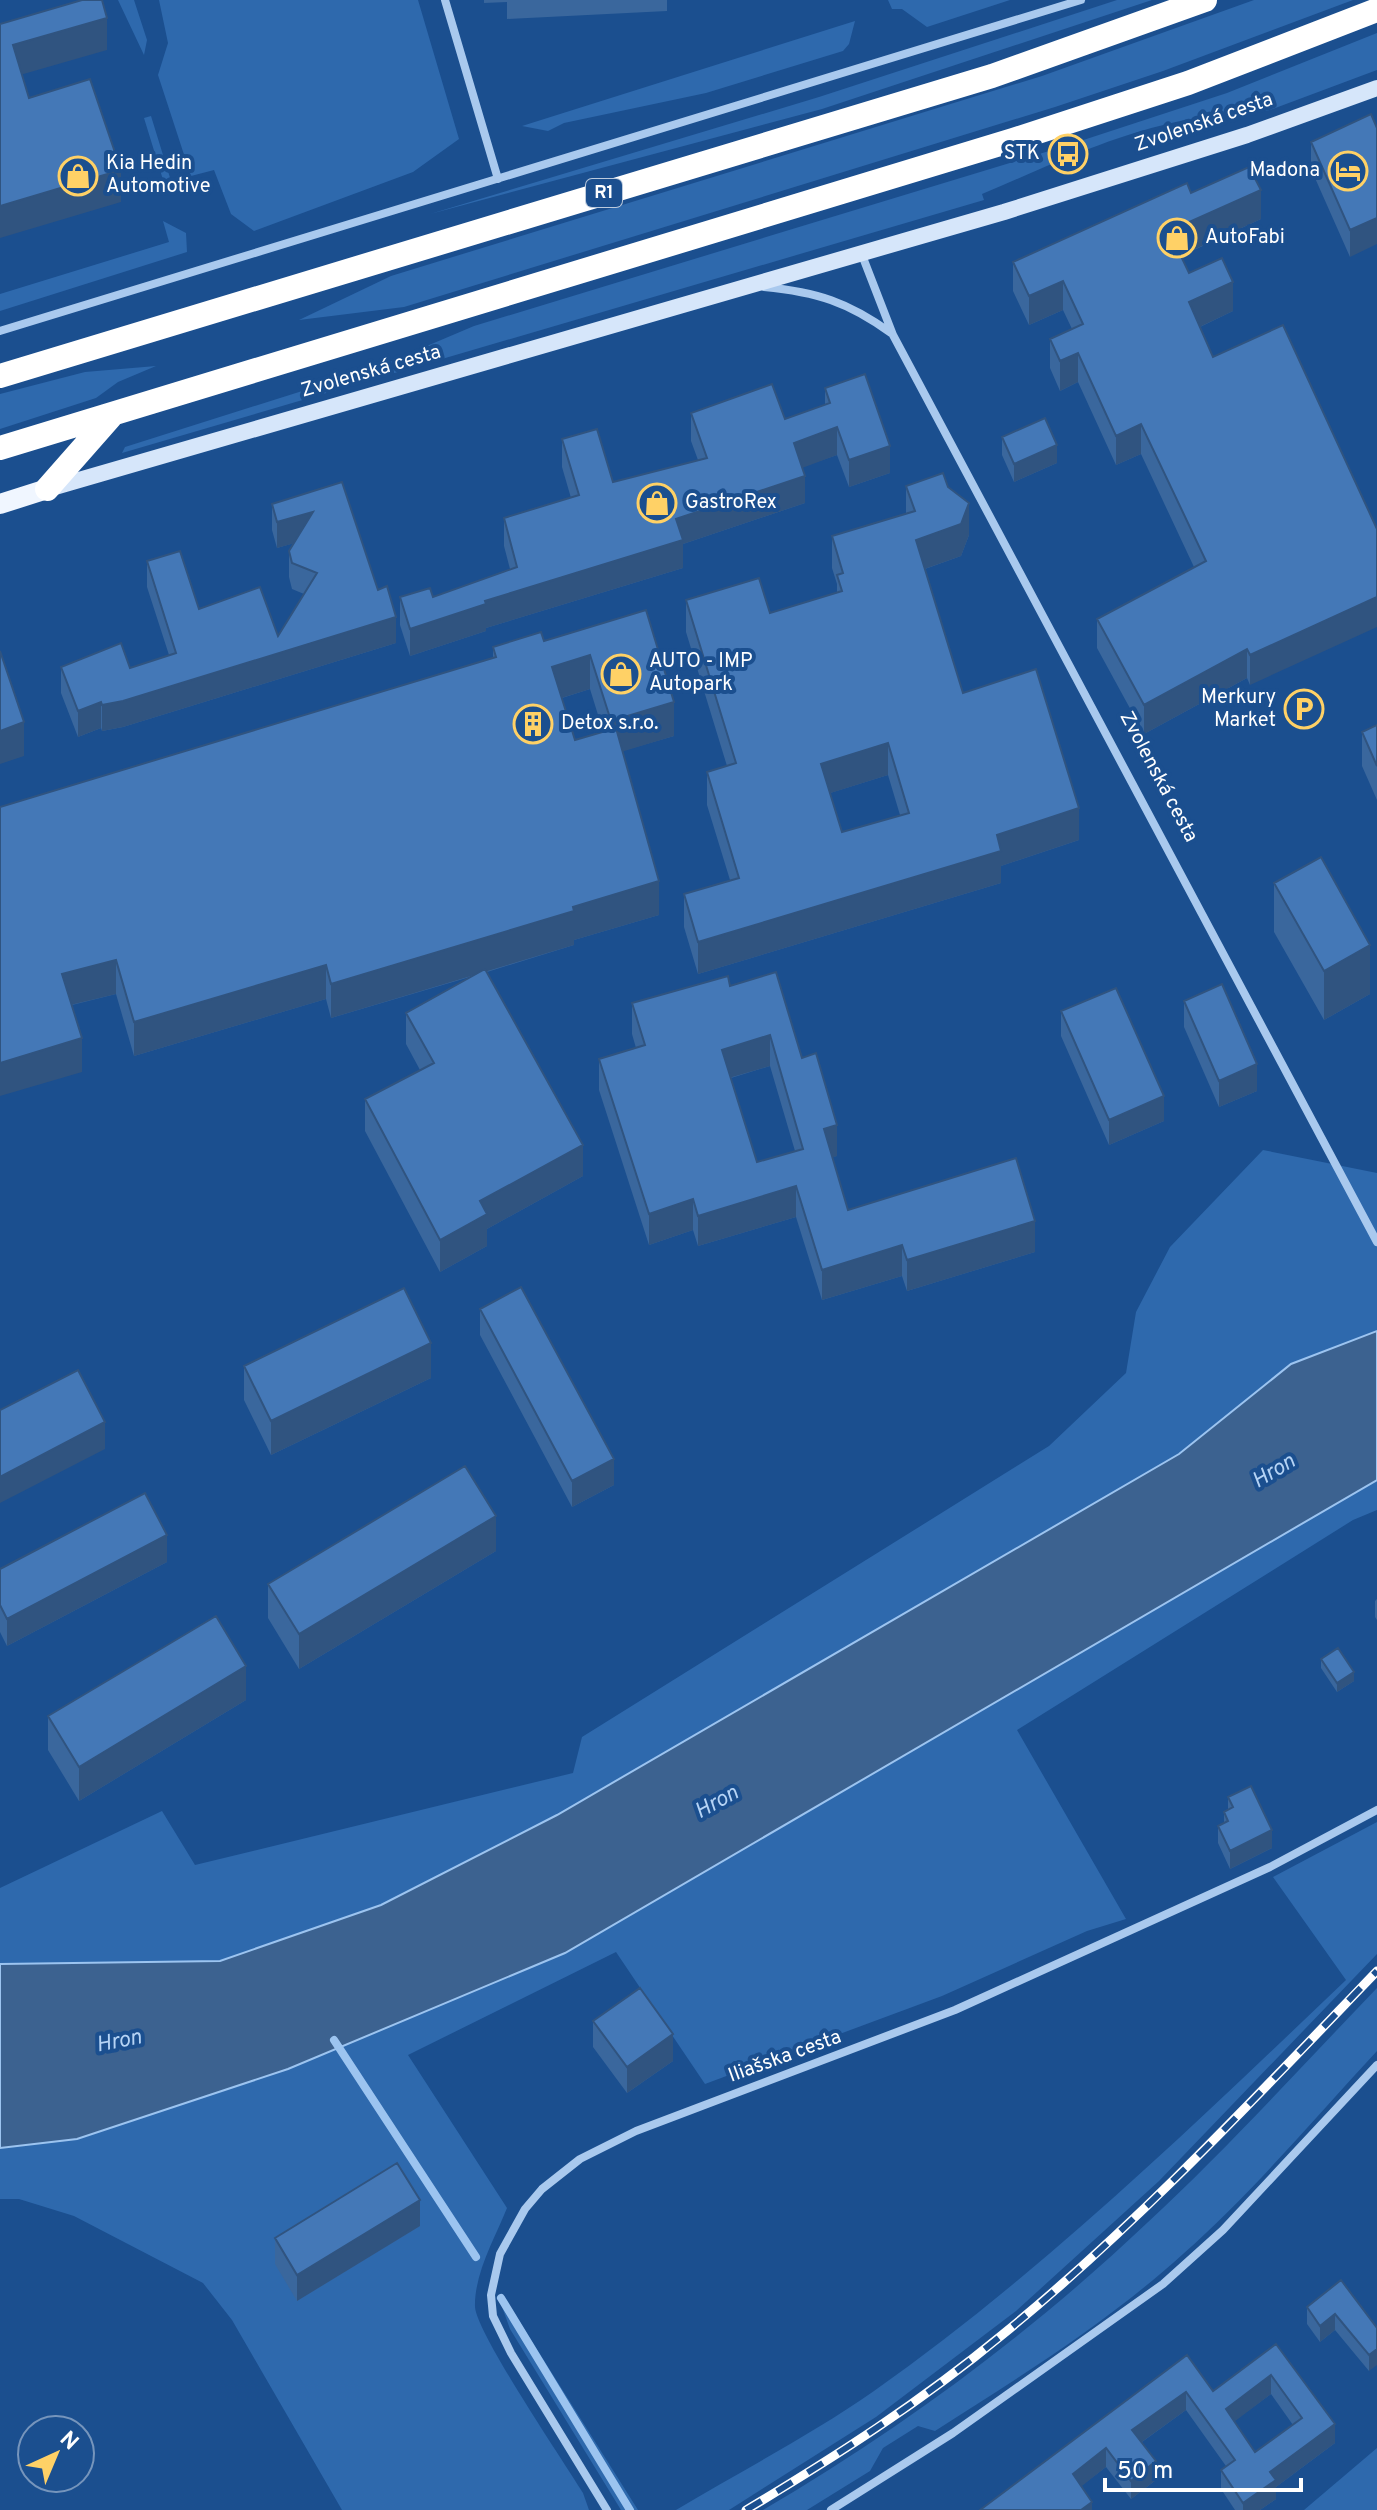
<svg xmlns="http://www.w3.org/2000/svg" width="1377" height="2510" font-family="Overpass,sans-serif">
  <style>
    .green { fill: #2e69ad }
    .water { fill: #3c6290; stroke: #9cc4f0; stroke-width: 2 }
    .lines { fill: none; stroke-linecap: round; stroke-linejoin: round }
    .stream { stroke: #9cc4f0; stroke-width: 8 }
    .street { stroke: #a9c9ee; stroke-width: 8 }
    .secondary { stroke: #d6e6fa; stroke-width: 16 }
    .primary { stroke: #f0f6ff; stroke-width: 20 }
    .highway { stroke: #fff; stroke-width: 24 }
    .rail-casing { stroke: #fff; stroke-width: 9 }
    .rail { stroke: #1b4f8f; stroke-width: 6; stroke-dasharray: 18; stroke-linecap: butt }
    .wall { fill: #3a679d; fill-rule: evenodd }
    .shaded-wall { fill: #305480 }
    .building { fill: #4478b7; stroke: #305480; stroke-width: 2; fill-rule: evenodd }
    .labels { text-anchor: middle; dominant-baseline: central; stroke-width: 8; stroke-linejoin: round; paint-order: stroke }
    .shield { fill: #1b4f8f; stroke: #bbcadd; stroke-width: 2 }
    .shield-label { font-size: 18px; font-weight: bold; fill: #fff }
    .street-label { font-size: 20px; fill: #fff; stroke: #1b4f8f }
    .poi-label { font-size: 20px; fill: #fff; stroke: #1b4f8f; text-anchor: start }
    .water-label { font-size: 22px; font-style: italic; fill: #b5d3f5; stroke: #1b4f8f }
  </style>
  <rect width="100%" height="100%" fill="#1b4f8f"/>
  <path class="green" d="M 118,0 L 134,0 L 147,40 L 144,55 Z
    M 159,0 L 418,0 L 459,139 L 413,172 L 254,231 L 231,214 L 214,170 L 191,176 L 158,75 L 168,43 Z
    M 888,0 L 1010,0 L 927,27 L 902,9 L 892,9 Z
    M 1117,0 L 1152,0 L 822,109 L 430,214 L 819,97 Z
    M 1254,0 L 1353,0 L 1163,71 L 1055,107 L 404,307 L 299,320 L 391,276 L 1042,76 Z
    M 855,21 L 849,44 L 843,51 L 706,93 L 564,123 L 548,131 L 522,126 Z
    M 1377,33 L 1377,70 L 1270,110 L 1186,125 L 1185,120 C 1111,135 1051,165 982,194 L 984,200 L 122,453 L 125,447 L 375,368 L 474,326 L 1059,148 L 1227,93 Z
    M 151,116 L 171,181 L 164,183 L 144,118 Z
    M 163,221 L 186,233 L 187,252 L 0,311 L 0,294 L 169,242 Z
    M 156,366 L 118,382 L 96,398 L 0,429 L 0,394 L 85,372 Z
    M 1263,1150 L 1377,1173 L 1377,1331 L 1291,1364 L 1179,1454 L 557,1815 L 381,1905 L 220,1961 L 0,1964 L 0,1888 L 162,1811 L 195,1865 L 573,1773 L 582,1737 L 1049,1446 L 1126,1373 L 1136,1312 L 1170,1247 Z
    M 1377,1480 L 1377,1510 L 1353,1520 L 1017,1730 L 1126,1919 L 1087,1931 L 942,1996 L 705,2084 L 616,1952 L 408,2055 L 507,2208 C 495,2238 474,2274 475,2307 C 477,2334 564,2462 583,2493 L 589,2510 L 342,2510 L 232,2320 L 203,2283 L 74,2216 L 19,2199 L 0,2199 L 0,2148 L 77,2139 L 288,2069 L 565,1953 Z
    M 1377,1822 L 1377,1954 L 1159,2181 L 1016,2311 L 876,2417 L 729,2510 L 676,2510 C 741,2471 811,2435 874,2391 C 1045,2270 1195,2124 1346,1980 L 1273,1877 Z
    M 1377,1988 L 1377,2051 C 1314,2119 1253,2192 1183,2254 C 1108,2322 1020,2377 935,2431 L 918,2426 L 883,2448 L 870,2471 L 807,2510 L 763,2510 C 901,2429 1030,2334 1147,2223 C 1227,2149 1301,2067 1377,1988 Z
    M 506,2300 L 638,2510 L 621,2510 L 510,2329 L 501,2304 Z
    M 1377,2448 L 1377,2510 L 1304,2510 Z"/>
  <path class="water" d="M 1377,1331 L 1377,1480 L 565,1953 L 288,2069 L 77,2139 L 0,2148 L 0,1964 L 220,1961 L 381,1905 L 557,1815 L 1179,1454 L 1291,1364 Z"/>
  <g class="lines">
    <path class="stream" d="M 334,2040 L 476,2257
      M 501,2298 L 630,2510"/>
    <path class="street" d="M 445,0 L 498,179
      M 862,255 L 893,335 L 1377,1242
      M 764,287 C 817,292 848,302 891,333
      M 0,331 L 1081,0
      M 607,2510 L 511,2353 L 493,2316 L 491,2295 L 500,2254 L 525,2209 L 542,2189 L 580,2159 L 636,2131 L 955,2010 L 1270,1867 L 1377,1810
      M 831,2510 L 953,2433 L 1163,2284 L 1223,2230 L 1377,2065"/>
    <path class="secondary" d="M 48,489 L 1004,212 L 1247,135 L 1377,88"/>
    <path class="primary" d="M 0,504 L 47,489"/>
    <path class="highway" d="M 0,376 L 992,76 L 1205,0
      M 0,448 L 1013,140 L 1188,83 L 1377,10
      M 47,489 L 113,414"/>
    <defs>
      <path id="rail" d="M 746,2510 C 835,2457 922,2401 1002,2335 C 1137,2225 1256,2097 1377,1971"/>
    </defs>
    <use href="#rail" class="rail-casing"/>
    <use href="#rail" class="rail"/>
  </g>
  <path class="wall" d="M 484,0 L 667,0 L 667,11 L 507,19 L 507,2 L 484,3 Z
    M 1377,128 L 1350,257 L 1311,169 L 1311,142 Z
    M 1191,193 L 1261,219 L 1181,256 L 1189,273 L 1233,311 L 1200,327 L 1213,357 L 1283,325 L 1250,685 L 1247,678 L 1144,734 L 1097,648 L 1097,619 L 1194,567 L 1141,454 L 1116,465 L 1078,382 L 1060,391 L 1050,368 L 1050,339 L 1072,329 L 1063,310 L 1029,325 L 1013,291 L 1013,262 Z
    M 825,388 L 890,473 L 849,487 L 837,455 L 802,467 L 805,503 L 683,544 L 683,568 L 486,628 L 486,631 L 410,656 L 400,625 L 400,597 L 433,597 L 510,569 L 504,546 L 504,518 L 571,498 L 562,467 L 562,439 L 613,482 L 698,460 L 691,441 L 691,413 L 785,419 L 825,405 Z
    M 1002,437 L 1057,463 L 1014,482 L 1002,455 Z
    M 906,486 L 948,487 L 969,535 L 961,556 L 925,569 L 963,693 L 1079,840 L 1001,866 L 1001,883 L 698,974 L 684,927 L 684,894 L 730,880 L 707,805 L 707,772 L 727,766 L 686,632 L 686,600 L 770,613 L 837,593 L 837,584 L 832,568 L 832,536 L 906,514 ZM 888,775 L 900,815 L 842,832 L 830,793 Z
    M 272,504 L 396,643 L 123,727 L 102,731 L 101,728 L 78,737 L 61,693 L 61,667 L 130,668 L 169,655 L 147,587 L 147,561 L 199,609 L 278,636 L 304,594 L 292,589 L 289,577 L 289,551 L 294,543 L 277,548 L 272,530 Z
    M 646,610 L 674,736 L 622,751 L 659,915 L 574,940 L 574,945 L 487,972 L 583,1176 L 487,1229 L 487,1246 L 440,1272 L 365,1131 L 365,1099 L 420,1070 L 406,1044 L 406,1013 L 473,976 L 331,1018 L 326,999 L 134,1056 L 116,994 L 72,1005 L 82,1072 L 0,807 L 493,658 L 493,647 L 544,641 ZM 590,689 L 603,731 L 575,740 L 562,698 Z
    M 1377,725 L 1377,800 L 1362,766 L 1362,732 Z
    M 1274,883 L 1370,994 L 1324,1020 L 1274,932 Z
    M 730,986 L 802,1058 L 837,1156 L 832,1157 L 848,1210 L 1035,1252 L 907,1291 L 902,1276 L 822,1300 L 796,1217 L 698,1246 L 693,1230 L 649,1245 L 599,1090 L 599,1059 L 636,1048 L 632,1034 L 632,1003 ZM 770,1066 L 795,1151 L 757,1162 L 731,1078 Z
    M 1184,1001 L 1257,1091 L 1219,1107 L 1184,1027 Z
    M 1061,1011 L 1164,1121 L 1109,1145 L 1061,1036 Z
    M 480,1309 L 614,1485 L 572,1507 L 480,1335 Z
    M 244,1366 L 431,1378 L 271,1455 L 244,1400 Z
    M 496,1551 L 299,1669 L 268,1618 L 268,1584 Z
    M 167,1562 L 7,1646 L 0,1632 L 0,1569 Z
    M 1377,1599 L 1377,1620 L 1375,1617 L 1375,1601 Z
    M 1321,1659 L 1354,1681 L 1337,1692 L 1321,1668 Z
    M 246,1700 L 79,1801 L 48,1750 L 48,1716 Z
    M 1228,1797 L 1272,1848 L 1230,1869 L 1218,1843 L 1218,1826 L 1224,1823 L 1224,1812 L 1228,1809 Z
    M 593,2021 L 673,2061 L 627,2093 L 593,2047 Z
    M 420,2226 L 297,2301 L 275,2264 L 275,2238 Z
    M 1341,2280 L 1377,2328 L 1369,2371 L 1335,2330 L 1320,2342 L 1307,2324 L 1307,2307 Z
    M 1276,2344 L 1335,2443 L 1276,2487 L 1276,2499 L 1260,2510 L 1235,2510 L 1221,2489 L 1221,2470 L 1226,2466 L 1186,2410 L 1142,2442 L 1156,2480 L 1131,2499 L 1106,2467 L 1081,2486 L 1092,2510 L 980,2510 L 1187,2355 L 1213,2391 ZM 1271,2394 L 1293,2425 L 1255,2452 L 1234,2421 Z"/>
  <path class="shaded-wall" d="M 107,18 L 107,50 L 13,77 L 13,45 Z
    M 121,170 L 121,202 L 0,238 L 0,206 Z
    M 1261,190 L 1261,219 L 1169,261 L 1169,231 Z
    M 1377,218 L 1377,244 L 1350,257 L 1350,230 Z
    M 1063,281 L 1063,310 L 1029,325 L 1029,296 Z
    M 1233,282 L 1233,311 L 1189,332 L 1189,302 Z
    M 1078,353 L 1078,382 L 1060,391 L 1060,361 Z
    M 1141,424 L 1141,454 L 1116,465 L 1116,436 Z
    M 837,427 L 837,455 L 794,471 L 794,443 Z
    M 1057,445 L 1057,463 L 1014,482 L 1014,464 Z
    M 890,446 L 890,473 L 849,487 L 849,460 Z
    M 805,476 L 805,503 L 683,544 L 683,568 L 486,628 L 486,631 L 410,656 L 410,629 L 485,601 L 676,519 Z
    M 969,503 L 969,535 L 961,556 L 916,572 L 916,540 Z
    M 313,512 L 313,538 L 277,548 L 277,522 Z
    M 1377,597 L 1377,627 L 1250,685 L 1250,655 Z
    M 396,617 L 396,643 L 123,727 L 102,731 L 102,705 Z
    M 1247,649 L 1247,678 L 1144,734 L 1144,705 Z
    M 590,655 L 590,689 L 552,701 L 552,667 Z
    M 101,702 L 101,728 L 78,737 L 78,711 Z
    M 674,702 L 674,736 L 611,755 L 611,721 Z
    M 24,722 L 24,756 L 0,764 L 0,731 Z
    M 888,743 L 888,775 L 821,796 L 821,764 Z
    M 1079,808 L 1079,840 L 1001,866 L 1001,883 L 698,974 L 698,942 L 997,835 Z
    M 659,881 L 659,915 L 574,940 L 574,945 L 331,1018 L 331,984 L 573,907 Z
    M 1370,945 L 1370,994 L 1324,1020 L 1324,971 Z
    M 116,960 L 116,994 L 62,1007 L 62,974 Z
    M 326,965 L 326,999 L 134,1056 L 134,1022 Z
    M 770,1035 L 770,1066 L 722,1080 L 722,1050 Z
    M 82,1038 L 82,1072 L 0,1096 L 0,1063 Z
    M 1257,1064 L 1257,1091 L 1219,1107 L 1219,1081 Z
    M 1164,1096 L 1164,1121 L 1109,1145 L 1109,1120 Z
    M 837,1125 L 837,1156 L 824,1160 L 824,1129 Z
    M 583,1145 L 583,1176 L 487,1229 L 487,1246 L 440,1272 L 440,1240 L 480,1201 Z
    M 796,1186 L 796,1217 L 698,1246 L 698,1216 Z
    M 693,1199 L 693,1230 L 649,1245 L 649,1214 Z
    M 1035,1221 L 1035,1252 L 907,1291 L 907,1260 Z
    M 902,1245 L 902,1276 L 822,1300 L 822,1270 Z
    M 431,1343 L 431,1378 L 271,1455 L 271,1421 Z
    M 105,1422 L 105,1449 L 0,1503 L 0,1477 Z
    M 614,1459 L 614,1485 L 572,1507 L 572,1481 Z
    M 496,1516 L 496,1551 L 299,1669 L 299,1634 Z
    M 167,1535 L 167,1562 L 7,1646 L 7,1619 Z
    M 246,1666 L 246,1700 L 79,1801 L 79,1767 Z
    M 1354,1672 L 1354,1681 L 1337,1692 L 1337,1683 Z
    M 1272,1830 L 1272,1848 L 1230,1869 L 1230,1851 Z
    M 673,2034 L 673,2061 L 627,2093 L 627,2067 Z
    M 420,2200 L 420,2226 L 297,2301 L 297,2275 Z
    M 1335,2314 L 1335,2330 L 1320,2342 L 1320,2326 Z
    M 1377,2349 L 1377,2365 L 1369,2371 L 1369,2355 Z
    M 1271,2375 L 1271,2394 L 1226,2428 L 1226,2409 Z
    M 1186,2392 L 1186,2410 L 1132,2449 L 1132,2430 Z
    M 1335,2424 L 1335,2443 L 1276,2487 L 1276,2499 L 1260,2510 L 1243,2510 L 1243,2503 L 1270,2472 Z
    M 1106,2448 L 1106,2467 L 1073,2493 L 1073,2474 Z
    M 1156,2461 L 1156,2480 L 1131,2499 L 1131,2481 Z
    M 1092,2502 L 1092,2510 L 1081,2510 Z"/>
  <path class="building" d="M 82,0 L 102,0 L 107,18 L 13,45 L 29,98 L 90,79 L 121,170 L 0,206 L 0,24 Z
    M 1371,114 L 1377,128 L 1377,218 L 1350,230 L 1311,142 Z
    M 1249,167 L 1261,190 L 1169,231 L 1189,273 L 1222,258 L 1233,282 L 1189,302 L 1213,357 L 1283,325 L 1377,529 L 1377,597 L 1250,655 L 1247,649 L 1144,705 L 1097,619 L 1206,561 L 1141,424 L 1116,436 L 1078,353 L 1060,361 L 1050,339 L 1083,324 L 1063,281 L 1029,296 L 1013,262 L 1187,183 L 1191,193 Z
    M 865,374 L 890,446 L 849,460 L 837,427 L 794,443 L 805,476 L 676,519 L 683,540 L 485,601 L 486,604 L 410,629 L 400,597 L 430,588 L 433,597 L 517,567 L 504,518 L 579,495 L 562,439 L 597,429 L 613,482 L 707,458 L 691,413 L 772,384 L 785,419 L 830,403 L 825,388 Z
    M 1045,418 L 1057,445 L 1014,464 L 1002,437 Z
    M 943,473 L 948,487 L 969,503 L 961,524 L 916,540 L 963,693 L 1036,669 L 1079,808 L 997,835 L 1001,851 L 698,942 L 684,894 L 739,878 L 707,772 L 736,763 L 686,600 L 759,578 L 770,613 L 842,591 L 837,575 L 843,573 L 832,536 L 915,511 L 906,486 ZM 888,743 L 909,813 L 842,832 L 821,764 Z
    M 342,482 L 378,590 L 387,586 L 396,617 L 123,701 L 102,705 L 101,702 L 78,711 L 61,667 L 121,643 L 130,668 L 176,653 L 147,561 L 180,551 L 199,609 L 260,587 L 278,636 L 317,573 L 292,563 L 289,551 L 313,512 L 277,522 L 272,504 Z
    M 646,610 L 674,702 L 611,721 L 590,655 L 552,667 L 575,740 L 616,728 L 659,881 L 573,907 L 574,911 L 331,984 L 326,965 L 134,1022 L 116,960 L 62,974 L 82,1038 L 0,1063 L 0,807 L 496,657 L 493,647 L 541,632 L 544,641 Z
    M 0,651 L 24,722 L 0,731 Z
    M 1377,725 L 1377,766 L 1362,732 Z
    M 1321,857 L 1370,945 L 1324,971 L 1274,883 Z
    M 485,969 L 583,1145 L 480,1201 L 487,1214 L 440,1240 L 365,1099 L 434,1063 L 406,1013 Z
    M 776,972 L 802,1058 L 816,1053 L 837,1125 L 824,1129 L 848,1210 L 1016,1158 L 1035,1221 L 907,1260 L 902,1245 L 822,1270 L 796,1186 L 698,1216 L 693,1199 L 649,1214 L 599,1059 L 645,1045 L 632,1003 L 728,976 L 730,986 ZM 770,1035 L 803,1149 L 757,1162 L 722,1050 Z
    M 1222,984 L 1257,1064 L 1219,1081 L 1184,1001 Z
    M 1116,988 L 1164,1096 L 1109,1120 L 1061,1011 Z
    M 521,1287 L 614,1459 L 572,1481 L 480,1309 Z
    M 404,1288 L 431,1343 L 271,1421 L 244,1366 Z
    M 78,1370 L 105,1422 L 0,1477 L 0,1410 Z
    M 465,1466 L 496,1516 L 299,1634 L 268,1584 Z
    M 145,1493 L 167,1535 L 7,1619 L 0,1605 L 0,1569 Z
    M 216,1616 L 246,1666 L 79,1767 L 48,1716 Z
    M 1338,1648 L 1354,1672 L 1337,1683 L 1321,1659 Z
    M 1251,1786 L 1272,1830 L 1230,1851 L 1218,1826 L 1228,1821 L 1224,1812 L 1233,1807 L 1228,1797 Z
    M 640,1988 L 673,2034 L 627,2067 L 593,2021 Z
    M 397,2163 L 420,2200 L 297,2275 L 275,2238 Z
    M 1341,2280 L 1377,2328 L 1377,2349 L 1369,2355 L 1335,2314 L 1320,2326 L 1307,2307 Z
    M 1276,2344 L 1335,2424 L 1270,2472 L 1276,2480 L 1243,2503 L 1221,2470 L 1235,2460 L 1186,2392 L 1132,2430 L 1156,2461 L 1131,2481 L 1106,2448 L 1073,2474 L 1092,2502 L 1081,2510 L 980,2510 L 1187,2355 L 1213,2391 ZM 1271,2375 L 1302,2418 L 1255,2452 L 1226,2409 Z"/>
  <defs>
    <symbol id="bus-ring" viewBox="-11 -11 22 22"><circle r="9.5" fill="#1b4f8f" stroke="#ffd166" stroke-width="1.5"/><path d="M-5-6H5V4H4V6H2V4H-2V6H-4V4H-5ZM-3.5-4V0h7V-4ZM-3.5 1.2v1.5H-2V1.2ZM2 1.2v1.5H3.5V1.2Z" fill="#ffd166"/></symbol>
    <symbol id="hotel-ring" viewBox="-11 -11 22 22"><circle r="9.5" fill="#1b4f8f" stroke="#ffd166" stroke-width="1.5"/><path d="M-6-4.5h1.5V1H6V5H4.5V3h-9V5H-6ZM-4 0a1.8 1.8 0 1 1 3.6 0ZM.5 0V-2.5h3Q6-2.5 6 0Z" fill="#ffd166"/></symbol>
    <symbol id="shop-ring" viewBox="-11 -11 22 22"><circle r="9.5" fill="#1b4f8f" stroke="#ffd166" stroke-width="1.5"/><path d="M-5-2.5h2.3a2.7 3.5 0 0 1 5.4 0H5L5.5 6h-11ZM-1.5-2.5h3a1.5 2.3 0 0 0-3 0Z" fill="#ffd166"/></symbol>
    <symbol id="parking-ring" viewBox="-11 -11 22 22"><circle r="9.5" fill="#1b4f8f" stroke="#ffd166" stroke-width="1.5"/><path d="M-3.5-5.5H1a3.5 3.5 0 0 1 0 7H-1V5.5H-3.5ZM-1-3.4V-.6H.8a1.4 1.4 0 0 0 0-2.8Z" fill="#ffd166"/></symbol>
    <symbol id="building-ring" viewBox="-11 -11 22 22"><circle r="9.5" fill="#1b4f8f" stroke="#ffd166" stroke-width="1.5"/><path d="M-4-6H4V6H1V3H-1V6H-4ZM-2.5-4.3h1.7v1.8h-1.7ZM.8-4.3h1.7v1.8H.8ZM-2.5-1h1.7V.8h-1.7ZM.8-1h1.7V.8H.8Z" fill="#ffd166"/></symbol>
  </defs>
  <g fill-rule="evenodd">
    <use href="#bus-ring" x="1046" y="132" width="44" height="44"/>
    <use href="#hotel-ring" x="1326" y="149" width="44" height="44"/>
    <use href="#shop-ring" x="56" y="154" width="44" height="44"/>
    <use href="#shop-ring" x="1155" y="216" width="44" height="44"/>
    <use href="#shop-ring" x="635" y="481" width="44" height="44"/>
    <use href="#shop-ring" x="599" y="652" width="44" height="44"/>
    <use href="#parking-ring" x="1282" y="687" width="44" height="44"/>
    <use href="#building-ring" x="511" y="702" width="44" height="44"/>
  </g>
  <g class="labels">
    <rect class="shield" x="586" y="179" width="36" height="28" rx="6"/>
    <g class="shield-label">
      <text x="604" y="193">R1</text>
    </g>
    <g class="street-label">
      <text transform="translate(1204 123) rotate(-19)">Zvolenská cesta</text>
      <text transform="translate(371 372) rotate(-16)">Zvolenská cesta</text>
      <text transform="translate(1158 777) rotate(62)">Zvolenská cesta</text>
      <text transform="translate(785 2057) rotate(-20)">Iliašska cesta</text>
    </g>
    <g class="poi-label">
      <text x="1040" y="154" text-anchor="end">STK</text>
      <text x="106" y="164">Kia Hedin<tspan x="106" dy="23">Automotive</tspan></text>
      <text x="1320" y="171" text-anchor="end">Madona</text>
      <text x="1205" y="238">AutoFabi</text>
      <text x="685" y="503">GastroRex</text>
      <text x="649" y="662">AUTO - IMP<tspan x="649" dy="23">Autopark</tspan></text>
      <text x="1276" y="698" text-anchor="end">Merkury<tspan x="1276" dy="23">Market</tspan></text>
      <text x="561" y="724">Detox s.r.o.</text>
    </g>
    <g class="water-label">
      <text transform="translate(1274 1472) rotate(-31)">Hron</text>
      <text transform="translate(717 1803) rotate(-29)">Hron</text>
      <text transform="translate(119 2042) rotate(-11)">Hron</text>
    </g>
  </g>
  <g transform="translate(56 2454) rotate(44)"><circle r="38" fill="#1b4f8f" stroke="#7695bc" stroke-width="2"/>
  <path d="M0-6L14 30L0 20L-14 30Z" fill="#ffd166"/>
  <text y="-12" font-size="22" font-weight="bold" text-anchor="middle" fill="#ffffff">N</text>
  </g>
  <path d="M1105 2478v12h196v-12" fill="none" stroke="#ffffff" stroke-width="4"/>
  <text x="1117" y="2478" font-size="24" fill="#ffffff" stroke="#1b4f8f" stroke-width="6" paint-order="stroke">50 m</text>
</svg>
